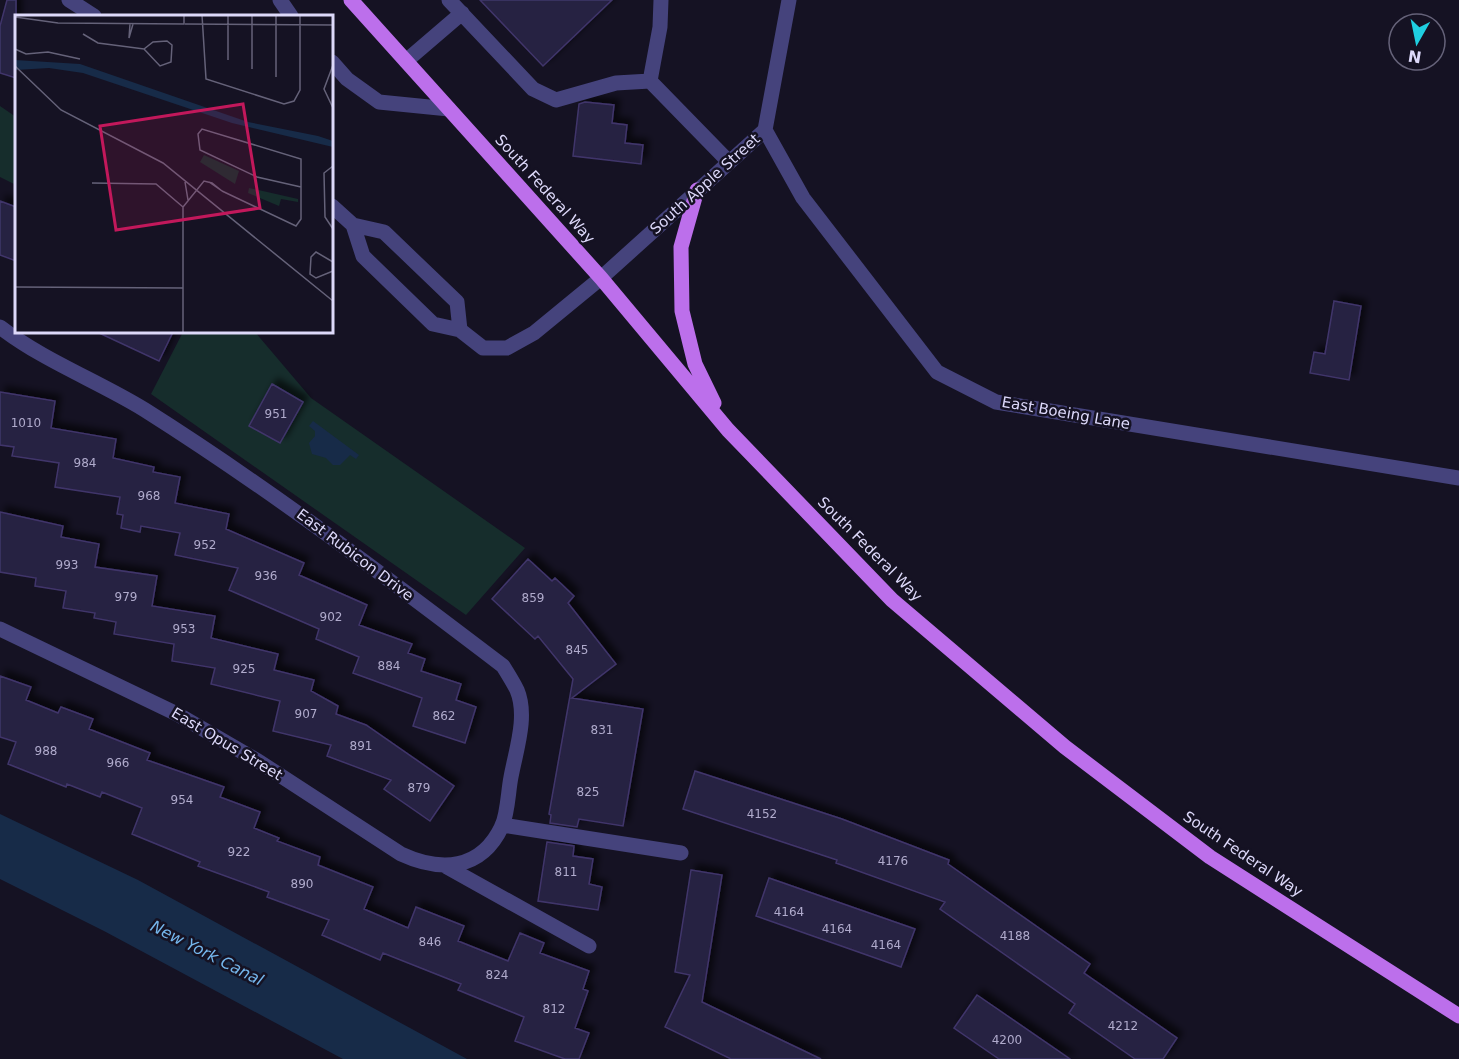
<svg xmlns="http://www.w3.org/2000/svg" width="1459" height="1059" font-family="'DejaVu Sans',sans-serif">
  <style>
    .green { fill: #162d2c }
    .water { fill: #172b48 }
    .building { fill: #272042; stroke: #40366b; stroke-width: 1.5; filter: url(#shadow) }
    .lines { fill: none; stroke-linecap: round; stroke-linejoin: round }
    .minor { stroke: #45437c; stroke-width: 15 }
    .major { stroke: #bc6feb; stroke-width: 15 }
    .labels { text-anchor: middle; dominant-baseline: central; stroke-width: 5; stroke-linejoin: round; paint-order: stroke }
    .number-label { font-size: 12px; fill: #b0abcc }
    .street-label { font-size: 15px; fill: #ddd9fa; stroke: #151223 }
    .water-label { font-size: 16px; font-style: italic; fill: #75b6ec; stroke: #151223 }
    .inset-road { fill: none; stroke: #656279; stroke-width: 1.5 }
    .view { fill: #c2185b; fill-opacity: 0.15; stroke: #c2185b; stroke-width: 3 }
    .inset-edge { fill: none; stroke: #ddd9fa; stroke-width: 3 }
  </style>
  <defs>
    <filter id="shadow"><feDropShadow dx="5.5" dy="-5.5" stdDeviation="3" flood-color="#0009"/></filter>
  </defs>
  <rect width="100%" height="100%" fill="#151223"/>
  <path class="green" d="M 0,106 L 16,117 L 16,185 L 0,177 Z
    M 183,332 L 255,332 L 311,398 L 525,548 L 466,615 L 151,394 Z"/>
  <path class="water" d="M 313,421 L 359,455 L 356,459 L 350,455 L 340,465 L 333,465 L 326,458 L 312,454 L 309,443 L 315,436 L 315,431 L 309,426 Z
    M 0,814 L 138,880 L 467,1059 L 343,1059 L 104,931 L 0,879 Z"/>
  <path class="building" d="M 7,0 L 16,0 L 16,78 L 0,73 L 0,26 Z
    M 480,0 L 612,0 L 543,66 Z
    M 585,102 L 614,105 L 612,123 L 627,125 L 625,143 L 643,145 L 641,164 L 573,156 L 579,104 Z
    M 0,201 L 16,207 L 16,261 L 0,255 Z
    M 1334,301 L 1361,306 L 1349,380 L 1310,373 L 1314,352 L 1325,354 Z
    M 97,332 L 173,332 L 159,361 Z
    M 272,384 L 303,402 L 280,443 L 249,426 Z
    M 0,392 L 55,401 L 51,428 L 116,439 L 113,458 L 154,467 L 153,472 L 180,477 L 175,503 L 229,514 L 226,529 L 304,563 L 299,575 L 367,605 L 359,625 L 412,644 L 408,653 L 425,659 L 421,671 L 461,684 L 456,700 L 476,707 L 465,743 L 413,726 L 422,698 L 353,673 L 359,657 L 316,639 L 319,629 L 229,590 L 238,568 L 175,555 L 180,533 L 141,526 L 140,532 L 121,528 L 123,515 L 117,514 L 120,497 L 55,487 L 59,463 L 12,456 L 14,447 L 0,445 Z
    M 0,512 L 63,526 L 61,537 L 99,544 L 95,567 L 157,576 L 152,606 L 215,616 L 211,638 L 278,654 L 274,670 L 314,680 L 311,691 L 338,706 L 336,714 L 366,725 L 454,786 L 430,821 L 384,789 L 391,780 L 327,756 L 331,745 L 273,731 L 280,701 L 211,684 L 215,668 L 172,661 L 174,644 L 114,634 L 116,622 L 94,618 L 95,613 L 63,608 L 66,591 L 35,586 L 36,578 L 0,572 Z
    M 528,559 L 552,581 L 555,578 L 574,596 L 568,603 L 616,664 L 572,698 L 643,709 L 623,826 L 579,819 L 577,827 L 550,823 L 551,815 L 549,814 L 573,679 L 538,636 L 535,639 L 492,599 Z
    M 0,676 L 31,687 L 26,700 L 58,713 L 61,707 L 93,719 L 89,729 L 150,753 L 147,760 L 224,787 L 220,797 L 260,812 L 254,828 L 279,838 L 277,841 L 320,857 L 318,865 L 373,887 L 364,909 L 408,928 L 416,907 L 464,926 L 458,941 L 508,961 L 520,933 L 544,943 L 540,953 L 589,971 L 583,989 L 588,991 L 575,1028 L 589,1033 L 579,1059 L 565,1059 L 515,1041 L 524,1017 L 458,990 L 461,984 L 383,953 L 380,960 L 322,935 L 329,920 L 267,897 L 269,892 L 198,866 L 200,862 L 132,834 L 142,808 L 102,792 L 100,797 L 67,784 L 66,787 L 8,764 L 16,742 L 0,737 Z
    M 695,771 L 842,819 L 949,860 L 948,864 L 1090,964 L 1084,973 L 1177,1038 L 1163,1059 L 1135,1059 L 1069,1013 L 1075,1004 L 940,909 L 945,902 L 836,863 L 837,860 L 683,809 Z
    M 547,842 L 574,846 L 573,856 L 593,859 L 589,884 L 602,887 L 598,910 L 538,901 Z
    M 691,870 L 722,875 L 702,1002 L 821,1059 L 731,1059 L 665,1027 L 690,975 L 675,972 Z
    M 769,878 L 915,929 L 901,967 L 756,916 Z
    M 977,995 L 1070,1059 L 999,1059 L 954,1028 Z"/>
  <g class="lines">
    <path class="minor" d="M 69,0 L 94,16
      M 280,0 L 291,16
      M 449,0 L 533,89 L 556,100 L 616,83 L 650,81 L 729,162
      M 406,61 L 462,13
      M 332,62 L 347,79 L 379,102 L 449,109
      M 650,81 L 660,27 L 661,0
      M 765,130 L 803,198 L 937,372 L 996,402 L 1459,478
      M 332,206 L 353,225
      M 0,327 C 44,361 98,381 145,410 C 270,489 386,577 503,666 C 508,674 513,682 517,690 C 528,716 516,750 511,777 C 508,792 508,812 502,826 C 481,871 440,872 401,854 L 258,761 L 177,714 L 0,629
      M 460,330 L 457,302 L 384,232 L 353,225 L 363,256 L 433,324 L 460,330 L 483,348 L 507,348 L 534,333 L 601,278 L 765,130 L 789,0
      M 502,825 L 681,853
      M 447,867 L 589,946"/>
    <path class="major" d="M 351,0 L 601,278 L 728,430 L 892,600 L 1065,747 L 1210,857 L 1459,1016
      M 697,190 L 681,247 L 682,311 L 695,364 L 714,403"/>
  </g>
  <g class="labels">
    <g class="number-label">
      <text x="276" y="414">951</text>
      <text x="26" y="423">1010</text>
      <text x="85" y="463">984</text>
      <text x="149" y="496">968</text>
      <text x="205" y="545">952</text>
      <text x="67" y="565">993</text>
      <text x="266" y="576">936</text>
      <text x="126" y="597">979</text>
      <text x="533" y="598">859</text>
      <text x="331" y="617">902</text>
      <text x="184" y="629">953</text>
      <text x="577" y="650">845</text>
      <text x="389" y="666">884</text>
      <text x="244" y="669">925</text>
      <text x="306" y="714">907</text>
      <text x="444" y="716">862</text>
      <text x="602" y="730">831</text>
      <text x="361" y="746">891</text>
      <text x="46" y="751">988</text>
      <text x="118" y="763">966</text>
      <text x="419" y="788">879</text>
      <text x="588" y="792">825</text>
      <text x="182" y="800">954</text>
      <text x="762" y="814">4152</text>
      <text x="239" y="852">922</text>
      <text x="893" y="861">4176</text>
      <text x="566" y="872">811</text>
      <text x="302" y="884">890</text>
      <text x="789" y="912">4164</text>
      <text x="837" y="929">4164</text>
      <text x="1015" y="936">4188</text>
      <text x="430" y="942">846</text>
      <text x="886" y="945">4164</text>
      <text x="497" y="975">824</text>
      <text x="554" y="1009">812</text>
      <text x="1123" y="1026">4212</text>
      <text x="1007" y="1040">4200</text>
    </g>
    <g class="street-label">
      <text transform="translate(705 184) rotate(-42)">South Apple Street</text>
      <text transform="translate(545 189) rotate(48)">South Federal Way</text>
      <text transform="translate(1066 413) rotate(10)">East Boeing Lane</text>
      <text transform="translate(870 549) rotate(45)">South Federal Way</text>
      <text transform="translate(355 555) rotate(37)">East Rubicon Drive</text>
      <text transform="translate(227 744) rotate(31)">East Opus Street</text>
      <text transform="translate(1243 854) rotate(34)">South Federal Way</text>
    </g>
    <g class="water-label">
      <text transform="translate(207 953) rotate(27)">New York Canal</text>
    </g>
  </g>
  <g transform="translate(15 15)">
    <rect width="318" height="318" fill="#151223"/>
    <path d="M 189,140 L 224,156 L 220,169 L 185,147 ZM 234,173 L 283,184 L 283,187 L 266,184 L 264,191 L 233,178 Z" fill="#162d2c"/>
    <path d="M 0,45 L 65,49 L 233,107 L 303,121 L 318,126 L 318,132 L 217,108 L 68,58 L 34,53 L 0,55 Z" fill="#172b48"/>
    <path class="inset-road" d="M 187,0 L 191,64 L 269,89 L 279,86 L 285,75 L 285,0M 0,2 L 43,8 L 169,9 L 169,0M 115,9 L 114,23 L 118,9M 170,9 L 318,10M 68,19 L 83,28 L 129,34 L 138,27 L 152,26 L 157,30 L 156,47 L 145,51 L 129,34M 0,34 L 11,39 L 33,37 L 65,44M 213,45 L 213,0M 318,50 L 309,74 L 318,93M 0,51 L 46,95 L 148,148 L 318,286M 237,54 L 237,0M 261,62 L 261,1M 318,151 L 309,158 L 310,202 L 318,214M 170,167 L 173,185M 77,168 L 141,169 L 168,192M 207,176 L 281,211 L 286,204 L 286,144 L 187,114 L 183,119 L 185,135 L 242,162 L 286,172M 318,247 L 301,237 L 296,242 L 295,259 L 301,263 L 318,256M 0,272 L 168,273M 168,318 L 168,192 L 189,166 L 197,168 L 207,176 L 194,167"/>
    <path class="view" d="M 228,89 L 245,193 L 101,215 L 85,111 Z"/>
    <rect width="318" height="318" class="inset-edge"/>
  </g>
  <g transform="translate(1417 42) rotate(189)"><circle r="28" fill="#151223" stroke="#656279" stroke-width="1.5"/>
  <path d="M0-4.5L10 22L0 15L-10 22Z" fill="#1fcfe0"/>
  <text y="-9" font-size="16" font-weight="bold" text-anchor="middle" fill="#ddd9fa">N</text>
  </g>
</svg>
